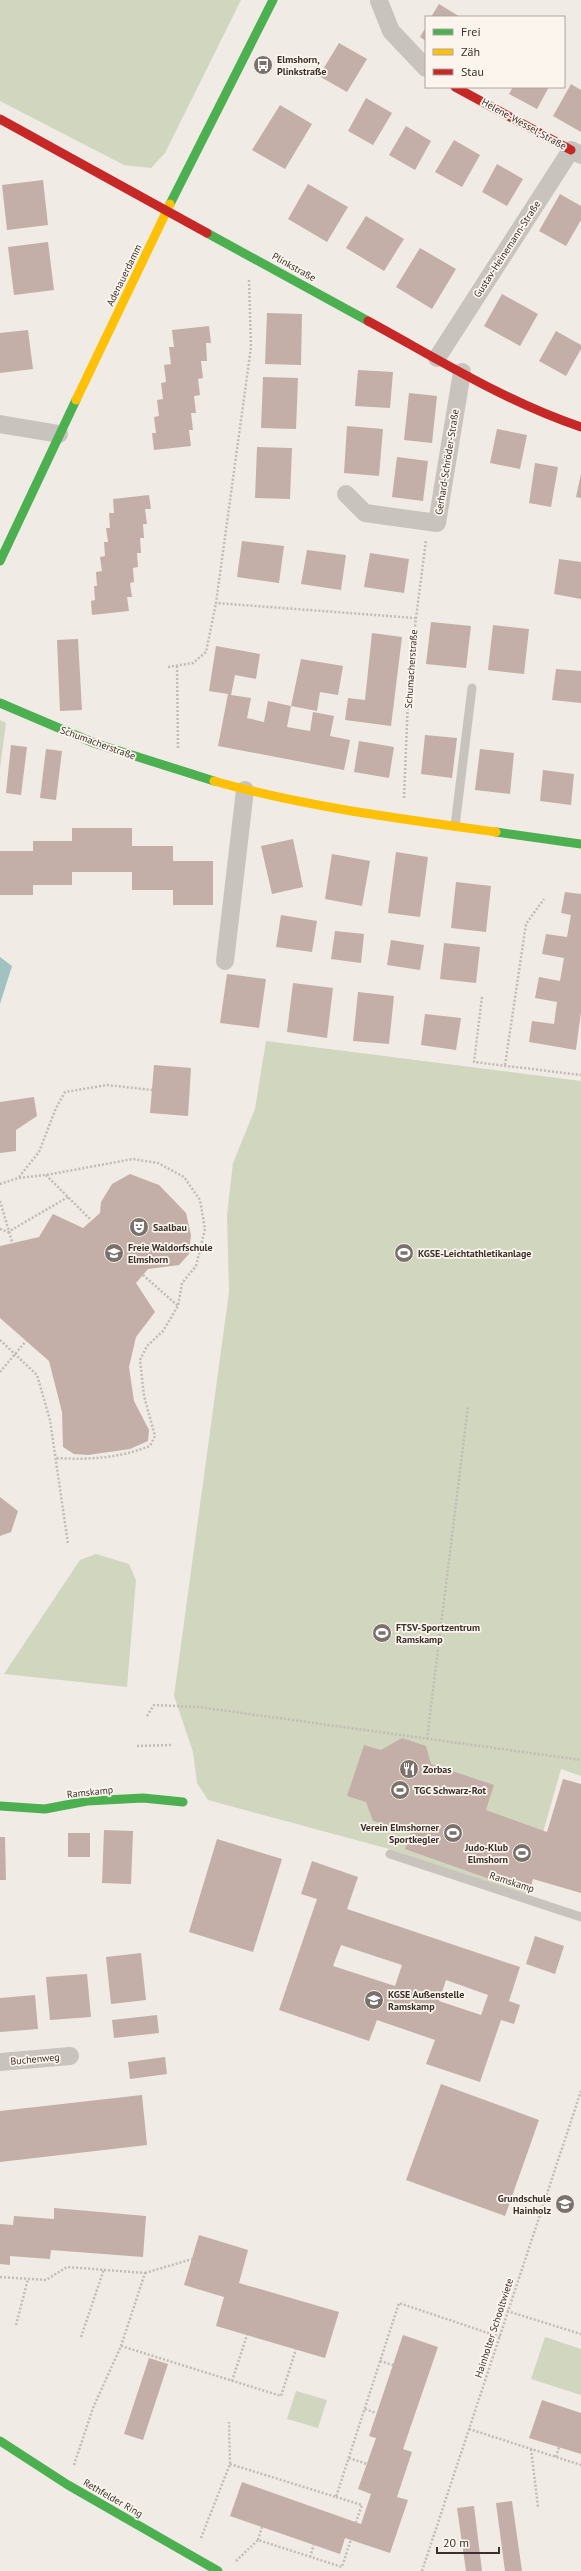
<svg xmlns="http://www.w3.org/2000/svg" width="581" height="2571" font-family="'PT Sans',sans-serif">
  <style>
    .green { fill: #d1d6bf }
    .water { fill: #a1c2c1 }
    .building { fill: #c3afa7; fill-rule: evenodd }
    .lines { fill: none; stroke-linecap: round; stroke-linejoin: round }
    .path { stroke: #c2bbb6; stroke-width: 2.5; stroke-dasharray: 2 2; stroke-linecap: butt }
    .lane { stroke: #c9c3be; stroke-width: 9 }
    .street { stroke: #c9c3be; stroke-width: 18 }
    .fast { stroke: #4caf50; stroke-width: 9 }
    .slow { stroke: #ffc107; stroke-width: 9 }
    .jam { stroke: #c62828; stroke-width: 9 }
    .labels { text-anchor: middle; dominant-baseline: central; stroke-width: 3.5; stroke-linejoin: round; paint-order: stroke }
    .poi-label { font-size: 10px; font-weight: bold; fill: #3b302b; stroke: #fbf5ee; text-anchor: start }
    .street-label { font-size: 10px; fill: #3b302b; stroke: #fbf5ee }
  </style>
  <rect width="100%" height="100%" fill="#f0ebe5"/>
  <path class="green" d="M 0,0 L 241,0 L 165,153 L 151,168 L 124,165 L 0,101 Z
    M 0,720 L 6,723 L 0,768 Z
    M 266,1041 L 581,1081 L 581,1776 L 561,1769 L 525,1896 L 393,1850 L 208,1800 L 197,1783 L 193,1752 L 174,1696 L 229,1292 L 227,1215 L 233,1163 L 255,1109 Z
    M 96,1554 L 129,1564 L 136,1580 L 127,1687 L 4,1674 L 80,1560 Z
    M 545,2337 L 581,2349 L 581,2395 L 531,2379 Z
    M 296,2391 L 327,2400 L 318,2428 L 287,2419 Z"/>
  <path class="water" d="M 0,957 L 12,966 L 0,1004 Z"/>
  <path class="building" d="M 439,4 L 457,15 L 461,17 L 431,17 Z
    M 426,27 L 426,41 L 420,37 Z
    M 339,43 L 367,59 L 347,92 L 319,76 Z
    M 571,84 L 581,90 L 581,132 L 553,116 Z
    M 513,87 L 549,87 L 537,109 L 509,94 Z
    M 366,98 L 392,113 L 373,145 L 348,131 Z
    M 280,105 L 312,124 L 285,169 L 252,150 Z
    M 406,126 L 431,141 L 415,170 L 389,155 Z
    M 454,140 L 480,155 L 462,187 L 435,172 Z
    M 497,164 L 523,179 L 507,206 L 482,192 Z
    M 43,180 L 48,225 L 7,230 L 2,185 Z
    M 308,184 L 348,207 L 327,242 L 288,219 Z
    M 560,194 L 581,206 L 581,220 L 566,246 L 539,231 Z
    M 366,216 L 404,239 L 384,271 L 346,248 Z
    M 48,242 L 54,290 L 14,295 L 8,247 Z
    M 420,248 L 456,269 L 432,309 L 396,287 Z
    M 502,294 L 538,314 L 520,346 L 484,326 Z
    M 267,313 L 302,314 L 301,365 L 265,364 Z
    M 209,326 L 211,343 L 206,343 L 207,361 L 201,361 L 203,378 L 198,379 L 200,395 L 194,396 L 196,413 L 191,413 L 193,430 L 189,430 L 191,446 L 154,450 L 152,433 L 156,433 L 154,417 L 159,416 L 157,400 L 163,399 L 161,383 L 166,382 L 164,365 L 171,364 L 169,347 L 174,347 L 172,330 Z
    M 28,330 L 33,369 L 0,373 L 0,333 Z
    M 556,331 L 581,345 L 581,349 L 566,376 L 539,361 Z
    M 358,370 L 393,372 L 390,408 L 355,406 Z
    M 263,377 L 298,378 L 296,429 L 261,428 Z
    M 409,393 L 437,396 L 432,443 L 404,440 Z
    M 347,426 L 383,429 L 379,476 L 344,473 Z
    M 497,429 L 527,435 L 520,469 L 490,463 Z
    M 257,447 L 292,448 L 290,499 L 255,498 Z
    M 397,457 L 428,461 L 423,501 L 392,497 Z
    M 535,463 L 558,467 L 551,507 L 529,503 Z
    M 581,474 L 581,498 L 576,497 Z
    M 149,495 L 151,509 L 145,509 L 147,524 L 143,524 L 144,538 L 140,538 L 141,553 L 137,553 L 138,567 L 133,568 L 134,582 L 130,583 L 132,597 L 127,597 L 129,611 L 92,615 L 91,601 L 95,600 L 94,586 L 97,586 L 96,572 L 102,571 L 100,557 L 105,556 L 104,542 L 108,542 L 106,528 L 110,528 L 109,513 L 114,513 L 113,499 Z
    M 242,541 L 284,546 L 279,583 L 237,577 Z
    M 307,550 L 346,555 L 341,590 L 301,584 Z
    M 370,553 L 409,559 L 404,593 L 364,587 Z
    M 559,559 L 581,562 L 581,599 L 554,594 Z
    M 431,622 L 471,626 L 466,668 L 426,664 Z
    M 493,625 L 529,629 L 524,674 L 488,670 Z
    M 372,633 L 402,637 L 391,726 L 345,720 L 348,698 L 365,700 Z
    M 78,639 L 82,710 L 60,711 L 57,640 Z
    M 216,646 L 260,654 L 256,679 L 235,675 L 231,695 L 251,698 L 247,718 L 264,722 L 268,701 L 291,706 L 301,659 L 343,666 L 338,695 L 320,692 L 317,711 L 291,706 L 287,727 L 310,731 L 313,712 L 334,716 L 330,736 L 350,740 L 344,770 L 218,746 L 228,694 L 209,691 Z
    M 556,669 L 581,671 L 581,703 L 552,700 Z
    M 425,735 L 457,738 L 452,778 L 421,774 Z
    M 359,741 L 394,747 L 389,778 L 354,772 Z
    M 11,745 L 27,747 L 21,795 L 6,793 Z
    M 46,749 L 62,751 L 56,800 L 40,798 Z
    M 480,749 L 514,753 L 510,794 L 475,790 Z
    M 543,770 L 574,774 L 571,805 L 540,801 Z
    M 72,828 L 132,828 L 132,846 L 173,846 L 173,861 L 213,861 L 213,905 L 173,905 L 173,890 L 132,890 L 132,872 L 72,872 L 72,885 L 33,885 L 33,895 L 0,895 L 0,851 L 33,851 L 33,841 L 72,841 Z
    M 293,839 L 303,887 L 272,894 L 261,846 Z
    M 396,852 L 428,857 L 420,917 L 388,913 Z
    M 332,854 L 370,861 L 362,906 L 325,899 Z
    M 456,882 L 491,886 L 486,932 L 451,928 Z
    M 565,892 L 581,894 L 581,1012 L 576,1050 L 529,1042 L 532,1021 L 554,1024 L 557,1002 L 535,998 L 539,977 L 560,981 L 564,958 L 542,954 L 546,934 L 567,937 L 571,915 L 561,913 Z
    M 281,915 L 317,921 L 312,952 L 276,947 Z
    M 335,931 L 364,934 L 361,963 L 331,959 Z
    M 391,940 L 424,945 L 420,970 L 387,965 Z
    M 444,943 L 480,947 L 476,983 L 440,979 Z
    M 227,974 L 266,979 L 259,1028 L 220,1023 Z
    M 293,983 L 333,988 L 327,1038 L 287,1032 Z
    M 358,992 L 394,996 L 389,1044 L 353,1041 Z
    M 425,1014 L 461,1018 L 456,1050 L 421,1045 Z
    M 154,1065 L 191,1068 L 188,1116 L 150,1113 Z
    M 34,1097 L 37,1116 L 16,1130 L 16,1151 L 0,1153 L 0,1102 Z
    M 130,1174 L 159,1185 L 186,1213 L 191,1235 L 189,1254 L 179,1265 L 148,1269 L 136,1283 L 155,1312 L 136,1337 L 129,1367 L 134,1401 L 149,1430 L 148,1441 L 130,1449 L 88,1455 L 74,1454 L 63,1447 L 62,1412 L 49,1361 L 0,1318 L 0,1246 L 39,1237 L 53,1214 L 83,1228 L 100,1213 L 101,1202 L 112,1184 Z
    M 0,1497 L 18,1511 L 11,1532 L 0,1536 Z
    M 402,1738 L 426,1746 L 431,1764 L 494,1785 L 486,1810 L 547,1832 L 563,1779 L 581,1784 L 581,1893 L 533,1879 L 529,1893 L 405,1849 L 414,1824 L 399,1829 L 373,1821 L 366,1802 L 347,1796 L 364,1745 L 381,1750 Z
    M 104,1830 L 133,1831 L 131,1884 L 102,1883 Z
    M 68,1833 L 90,1833 L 90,1857 L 68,1857 Z
    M 0,1837 L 5,1837 L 6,1880 L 0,1880 Z
    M 217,1839 L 282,1859 L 253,1952 L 189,1932 Z
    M 312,1861 L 358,1877 L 347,1909 L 520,1967 L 509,2001 L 520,2005 L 514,2024 L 501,2020 L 480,2082 L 426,2064 L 435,2040 L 377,2020 L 369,2041 L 279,2010 L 317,1899 L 301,1894 ZM 341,1945 L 402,1965 L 395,1986 L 333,1966 ZM 446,1980 L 488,1995 L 481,2015 L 439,2001 Z
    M 535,1936 L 564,1946 L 555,1974 L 526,1964 Z
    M 141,1953 L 146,2000 L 111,2004 L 106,1957 Z
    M 87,1974 L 91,2017 L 50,2020 L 46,1977 Z
    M 35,1995 L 38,2029 L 0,2032 L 0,1998 Z
    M 157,2015 L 159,2033 L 114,2038 L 112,2020 Z
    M 165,2057 L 167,2074 L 130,2079 L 128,2062 Z
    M 441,2084 L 539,2120 L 505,2216 L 406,2180 Z
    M 142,2095 L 147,2145 L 0,2162 L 0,2111 Z
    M 54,2208 L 146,2216 L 143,2257 L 51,2250 L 50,2259 L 10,2256 L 10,2265 L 0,2264 L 0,2224 L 13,2225 L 14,2216 L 54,2219 Z
    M 199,2235 L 248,2250 L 239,2283 L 339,2312 L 325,2358 L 216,2326 L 224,2297 L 184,2285 Z
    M 403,2335 L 438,2347 L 403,2449 L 412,2452 L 397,2497 L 408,2500 L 390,2553 L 345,2538 L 340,2554 L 230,2516 L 242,2482 L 361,2524 L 371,2494 L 358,2489 L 376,2438 L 369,2436 Z
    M 149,2358 L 168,2364 L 143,2440 L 124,2434 Z
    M 542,2400 L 581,2413 L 581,2454 L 529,2438 Z
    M 512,2501 L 522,2571 L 505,2571 L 496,2503 Z
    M 474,2506 L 482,2571 L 466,2571 L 457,2508 Z"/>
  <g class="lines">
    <path class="path" d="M 249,280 L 251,347 L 216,603 L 415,618
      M 177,666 L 178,749
      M 168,667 L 193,663 L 206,652 L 216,603
      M 404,798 L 409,673 L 426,540
      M 482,997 L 474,1062 L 581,1075
      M 505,1065 L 526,924 L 544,899
      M 46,1175 L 91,1220
      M 19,1177 L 39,1152 L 56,1108 L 65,1092 L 107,1085 L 152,1090
      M 0,1184 L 18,1178 L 46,1175 L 133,1159 L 158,1163 L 184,1177 L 200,1200 L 205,1229 L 196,1266 L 182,1283 L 178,1306 L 163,1331 L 147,1346 L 140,1360 L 144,1396 L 155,1436 L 150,1446 C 119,1458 90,1460 56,1458
      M 0,1201 L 13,1245
      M 0,1229 L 8,1232 L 68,1197
      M 143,1275 L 178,1306
      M 0,1340 L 37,1375 L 50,1420 L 68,1544
      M 0,1372 L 26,1341
      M 147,1716 L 154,1705 L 199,1707 L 581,1760
      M 427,1739 L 468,1406
      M 137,1746 L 172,1745
      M 145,2273 L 192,2259
      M 0,2277 L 46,2280 L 67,2267 L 145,2273 L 121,2346 L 93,2408 L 74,2465
      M 507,2311 L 581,2334
      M 16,2325 L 28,2279
      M 81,2337 L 104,2269
      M 121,2346 L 281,2396 L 296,2349
      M 380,2361 L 393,2365
      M 232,2381 L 247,2335
      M 365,2409 L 376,2413
      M 469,2429 L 581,2465
      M 531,2449 L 538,2507
      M 556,2457 L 559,2447
      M 349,2458 L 367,2464
      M 230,2464 L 336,2497 L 399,2303 L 500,2337
      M 336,2497 L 362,2505 L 356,2522
      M 201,2538 L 230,2464 L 229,2422
      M 258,2540 L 262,2527
      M 310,2557 L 314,2544
      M 236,2561 L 258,2540 L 342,2567 L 351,2539
      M 422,2571 L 581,2091"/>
    <path class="lane" d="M 455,826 L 472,688
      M 390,1854 L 581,1917"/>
    <path class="street" d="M 379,1 L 391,31 L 426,68
      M 437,358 L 571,150 L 581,155
      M 0,424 L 59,434
      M 346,494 L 365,513 L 437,523 L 462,372
      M 225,961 L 245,790
      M 0,2062 L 70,2056"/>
    <path class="fast" d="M 170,204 L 273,0
      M 207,233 L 368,321
      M 0,561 L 76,400
      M 0,703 L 94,743 L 214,781
      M 496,832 L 581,844
      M 0,1806 L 45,1809 L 87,1801 L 143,1798 L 183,1802
      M 0,2441 L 68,2485 L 218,2571"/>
    <path class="slow" d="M 76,400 L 170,204
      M 214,781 C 305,807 402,819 496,832"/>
    <path class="jam" d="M 455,87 L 571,150
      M 0,119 L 207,233
      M 368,321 C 438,359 506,402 581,427"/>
  </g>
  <defs>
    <symbol id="bus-disc" viewBox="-11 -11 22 22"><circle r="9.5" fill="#7a716c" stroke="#fbf5ee"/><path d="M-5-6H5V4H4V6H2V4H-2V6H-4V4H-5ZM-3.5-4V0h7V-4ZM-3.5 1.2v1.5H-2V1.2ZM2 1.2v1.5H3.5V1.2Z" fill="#fff"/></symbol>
    <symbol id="theatre-disc" viewBox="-11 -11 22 22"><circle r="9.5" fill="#7a716c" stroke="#fbf5ee"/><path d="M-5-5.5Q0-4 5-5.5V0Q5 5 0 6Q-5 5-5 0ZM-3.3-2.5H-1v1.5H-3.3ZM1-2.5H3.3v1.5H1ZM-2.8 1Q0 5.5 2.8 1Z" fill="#fff"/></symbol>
    <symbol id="school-disc" viewBox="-11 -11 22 22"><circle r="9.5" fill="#7a716c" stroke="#fbf5ee"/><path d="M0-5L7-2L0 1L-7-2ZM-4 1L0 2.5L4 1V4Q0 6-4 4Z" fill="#fff"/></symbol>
    <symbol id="stadium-disc" viewBox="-11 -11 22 22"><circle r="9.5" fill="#7a716c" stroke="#fbf5ee"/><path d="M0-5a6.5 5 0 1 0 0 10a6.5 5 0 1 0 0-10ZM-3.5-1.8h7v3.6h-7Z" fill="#fff"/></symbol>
    <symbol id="restaurant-disc" viewBox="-11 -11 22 22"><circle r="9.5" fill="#7a716c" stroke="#fbf5ee"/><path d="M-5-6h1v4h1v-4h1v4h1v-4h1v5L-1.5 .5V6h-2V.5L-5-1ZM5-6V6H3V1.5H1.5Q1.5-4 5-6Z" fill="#fff"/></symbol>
  </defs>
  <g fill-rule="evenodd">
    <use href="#bus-disc" x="252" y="54" width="22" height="22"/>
    <use href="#theatre-disc" x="128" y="1216" width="22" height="22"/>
    <use href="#school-disc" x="103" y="1242" width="22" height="22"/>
    <use href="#stadium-disc" x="393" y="1242" width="22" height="22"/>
    <use href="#stadium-disc" x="371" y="1622" width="22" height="22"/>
    <use href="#restaurant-disc" x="398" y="1758" width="22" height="22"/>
    <use href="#stadium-disc" x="389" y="1779" width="22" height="22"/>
    <use href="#stadium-disc" x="442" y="1822" width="22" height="22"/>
    <use href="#stadium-disc" x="511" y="1842" width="22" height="22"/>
    <use href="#school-disc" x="363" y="1989" width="22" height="22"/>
    <use href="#school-disc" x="554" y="2193" width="22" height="22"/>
  </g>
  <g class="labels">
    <g class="poi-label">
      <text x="277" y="59">Elmshorn,<tspan x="277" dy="12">Plinkstraße</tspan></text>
      <text x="153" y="1227">Saalbau</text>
      <text x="128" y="1247">Freie Waldorfschule<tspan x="128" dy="12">Elmshorn</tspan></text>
      <text x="418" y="1253">KGSE-Leichtathletikanlage</text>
      <text x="396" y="1627">FTSV-Sportzentrum<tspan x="396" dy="12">Ramskamp</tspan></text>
      <text x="423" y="1769">Zorbas</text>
      <text x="414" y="1790">TGC Schwarz-Rot</text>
      <text x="439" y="1827" text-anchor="end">Verein Elmshorner<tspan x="439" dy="12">Sportkegler</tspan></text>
      <text x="508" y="1847" text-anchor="end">Judo-Klub<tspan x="508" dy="12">Elmshorn</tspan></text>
      <text x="388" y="1994">KGSE Außenstelle<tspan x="388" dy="12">Ramskamp</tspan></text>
      <text x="551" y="2198" text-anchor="end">Grundschule<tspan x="551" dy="12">Hainholz</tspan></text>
    </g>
    <g class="street-label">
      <text transform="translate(524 124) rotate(29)">Helene-Wessel-Straße</text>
      <text transform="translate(507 249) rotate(-57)">Gustav-Heinemann-Straße</text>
      <text transform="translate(294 267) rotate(29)">Plinkstraße</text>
      <text transform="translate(124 275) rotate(-64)">Adenauerdamm</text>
      <text transform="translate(447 462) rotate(-81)">Gerhard-Schröder-Straße</text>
      <text transform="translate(411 669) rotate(-86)">Schumacherstraße</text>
      <text transform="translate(98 743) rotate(20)">Schumacherstraße</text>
      <text transform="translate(90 1792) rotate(-6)">Ramskamp</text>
      <text transform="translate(512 1882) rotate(18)">Ramskamp</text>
      <text transform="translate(35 2059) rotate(-5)">Buchenweg</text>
      <text transform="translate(494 2328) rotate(-72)">Hainholter Schooltwiete</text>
      <text transform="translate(113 2498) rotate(30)">Rethfelder Ring</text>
    </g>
  </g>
  <rect x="425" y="16" width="140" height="72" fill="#fbf5ee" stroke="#aea6a0"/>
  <rect x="433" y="29" width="20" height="6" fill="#4caf50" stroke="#aea6a0"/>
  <text x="461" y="36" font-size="12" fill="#3b302b">Frei</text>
  <rect x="433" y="49" width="20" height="6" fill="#ffc107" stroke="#aea6a0"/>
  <text x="461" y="56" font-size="12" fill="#3b302b">Zäh</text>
  <rect x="433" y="69" width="20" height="6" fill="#c62828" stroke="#aea6a0"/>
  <text x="461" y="76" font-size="12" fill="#3b302b">Stau</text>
  <path d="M437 2547v6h62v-6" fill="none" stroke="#3b302b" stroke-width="2"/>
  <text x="443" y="2547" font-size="12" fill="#3b302b" stroke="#fbf5ee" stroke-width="3" paint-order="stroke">20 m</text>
</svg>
